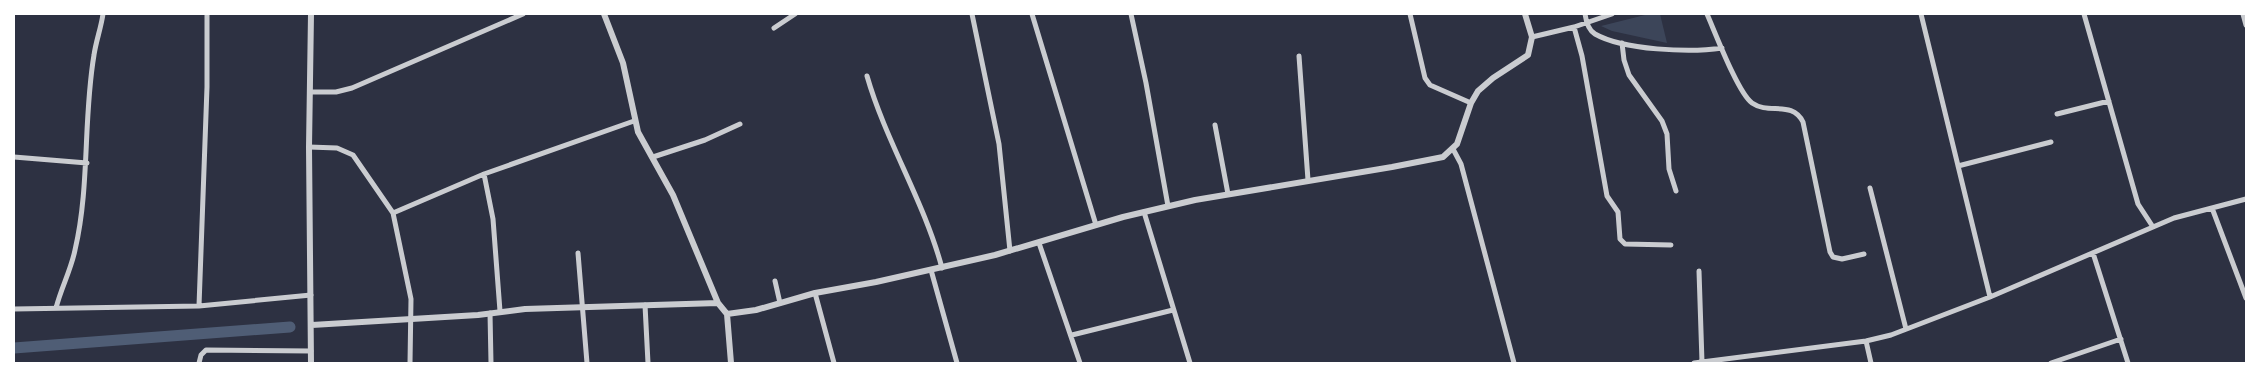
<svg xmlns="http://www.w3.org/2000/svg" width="2260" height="377" font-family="Karla,sans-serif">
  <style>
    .green { fill: #3c4559 }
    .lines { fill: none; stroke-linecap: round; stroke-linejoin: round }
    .canal { stroke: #4f5d75; stroke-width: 11 }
    .minor { stroke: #caccd0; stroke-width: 5 }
    .tertiary { stroke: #caccd0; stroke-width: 6 }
  </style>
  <rect width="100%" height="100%" fill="#2d3142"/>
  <path class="green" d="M 1649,14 L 1660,14 L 1667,43 L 1612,31 L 1601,26 Z"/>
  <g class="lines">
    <path class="canal" d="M 14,348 L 290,327"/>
    <path class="minor" d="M 972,14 L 999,144 L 1010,251
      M 1032,14 L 1096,225
      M 1131,14 L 1146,83 L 1168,206
      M 1410,14 L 1425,78 L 1430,85 L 1471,103
      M 1585,14 C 1586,21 1588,30 1595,34 C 1623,50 1690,53 1722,48
      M 1707,14 C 1715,32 1738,93 1752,103 C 1769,115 1792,100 1803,122 L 1830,252 L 1833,257 L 1842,259 L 1864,254
      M 1921,14 L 1990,297
      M 2084,14 L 2138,204 L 2153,227
      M 2243,14 L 2246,25
      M 1574,27 L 1582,56 L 1607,196 L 1618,212 L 1620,239 L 1625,244 L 1671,245
      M 774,28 L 795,14
      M 1532,37 L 1574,27 L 1612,14
      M 1622,43 L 1624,60 L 1629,75 L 1662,121 L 1667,134 L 1669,169 L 1676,191
      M 1299,56 L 1308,180
      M 867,76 C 886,142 924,201 942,268
      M 310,92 L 336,92 L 352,88 L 523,14
      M 2057,114 L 2109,101
      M 1215,125 L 1228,194
      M 309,147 L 337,148 L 353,155 L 393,213 L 484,174 L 634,121
      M 1453,149 L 1461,164 L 1514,363
      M 14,157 L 87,163
      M 653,157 L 705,140 L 740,124
      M 1958,166 L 2051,142
      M 484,174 L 493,219 L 500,311
      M 1870,188 L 1906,329
      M 2212,208 L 2246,298
      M 1144,212 L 1190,363
      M 393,213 L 411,299 L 410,363
      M 1039,243 L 1080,363
      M 578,253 L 587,363
      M 2093,253 L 2128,363
      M 931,270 L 957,363
      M 1699,271 L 1702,362
      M 775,281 L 780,303
      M 815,293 L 834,363
      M 645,305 L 648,363
      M 199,306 L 207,87 L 207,14
      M 56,308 C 61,288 71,270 75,250 C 90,186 83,119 94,55 C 96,41 101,28 103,14
      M 14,309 L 199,306 L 311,295
      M 490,313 L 491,363
      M 1072,335 L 1173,310
      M 1866,341 L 1871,363
      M 199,363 L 201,355 L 206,350 L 311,351
      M 1694,363 L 1866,341 L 1891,335 L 1990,297 L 2174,218 L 2246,199
      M 2051,363 L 2121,339"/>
    <path class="tertiary" d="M 604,14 L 623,63 L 638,132 L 673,195 L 718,303 L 727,314 L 731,363
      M 727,314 L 756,310 L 815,293 L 876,282 L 995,255 L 1123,217 L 1195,200 L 1392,167 L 1443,157 L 1457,144 L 1471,103 L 1478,91 L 1493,78 L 1528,55 L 1532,37 L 1525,14
      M 312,325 L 478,315 L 525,309 L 718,303
      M 311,363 L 309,147 L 311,14"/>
  </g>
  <rect width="2260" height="377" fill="none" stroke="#ffffff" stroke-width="30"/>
</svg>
